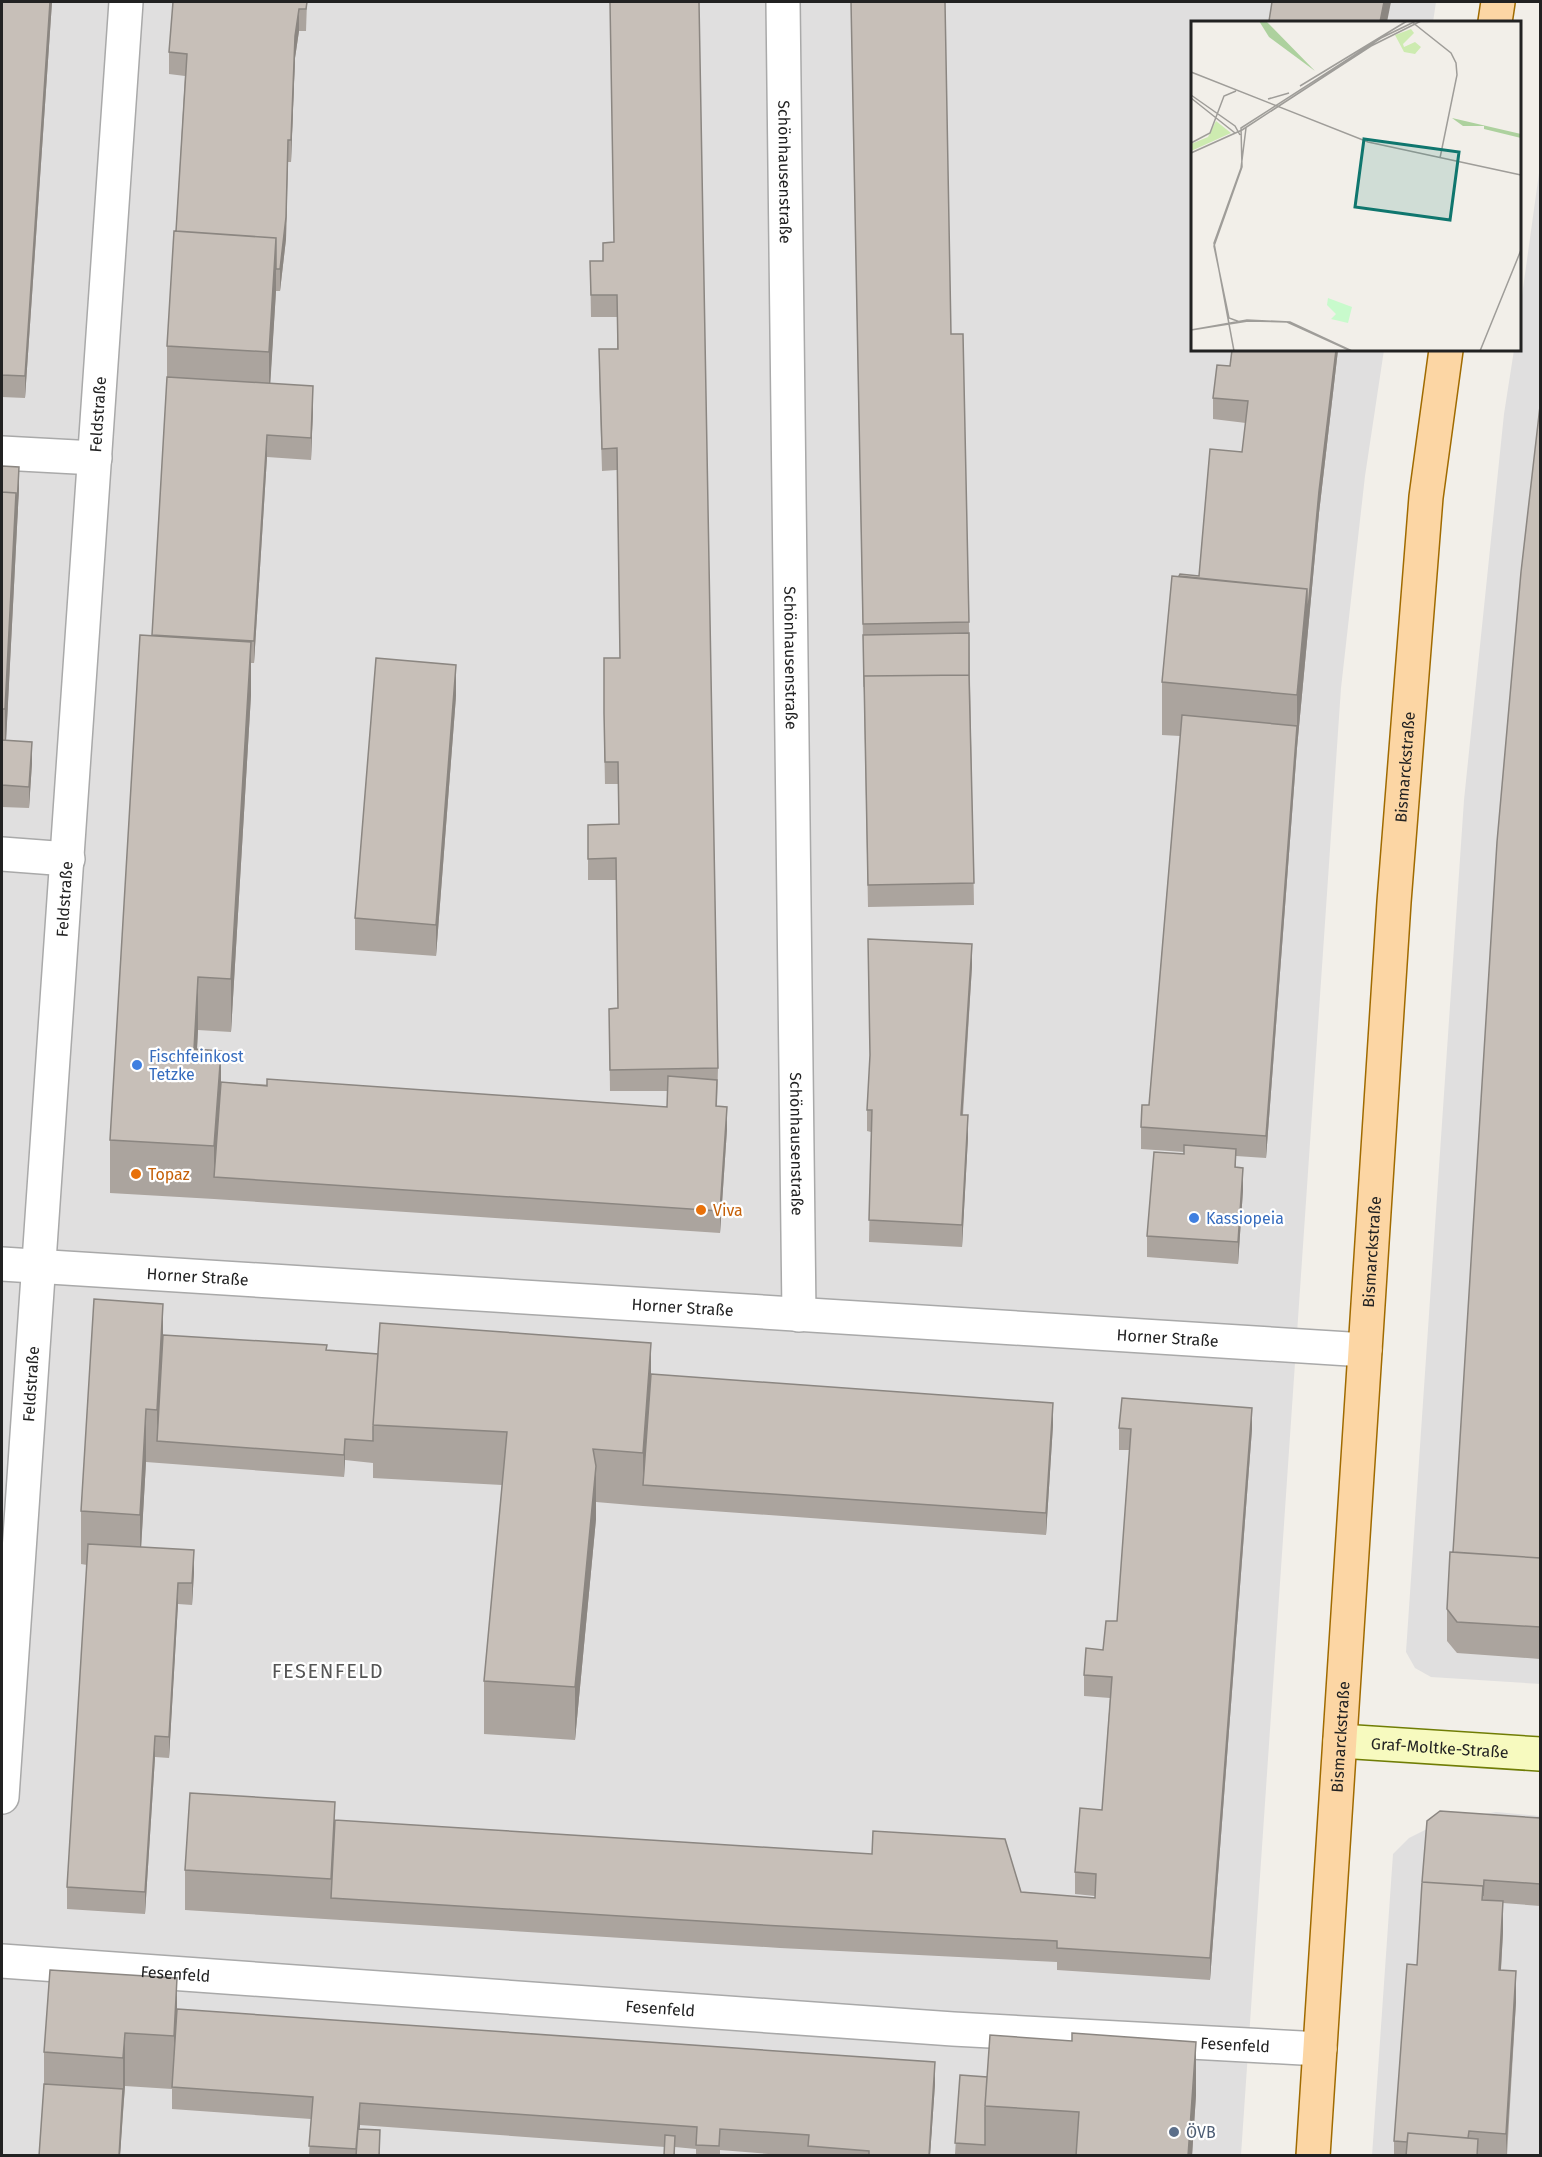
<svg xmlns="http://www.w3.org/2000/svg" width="1542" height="2157" font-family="'Fira Sans',sans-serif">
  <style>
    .residential { fill: #e0dfdf }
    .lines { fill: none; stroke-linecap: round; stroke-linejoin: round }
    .minor-casing { stroke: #a9a9a9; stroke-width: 36 }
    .secondary-casing { stroke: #707d05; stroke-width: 36 }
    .primary-casing { stroke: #a06b00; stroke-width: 36 }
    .minor { stroke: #fff; stroke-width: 33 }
    .secondary { stroke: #f7fabf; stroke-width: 33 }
    .primary { stroke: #fcd6a4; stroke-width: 33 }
    .wall { fill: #aba49e }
    .shaded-wall { fill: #8b8681 }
    .building { fill: #c7bfb8; stroke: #8b8681; stroke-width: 1.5 }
    .shop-dot { fill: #3f7fe0; stroke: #fff; stroke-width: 2 }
    .food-dot { fill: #e8710a; stroke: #fff; stroke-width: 2 }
    .service-dot { fill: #5c6f8a; stroke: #fff; stroke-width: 2 }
    .labels { text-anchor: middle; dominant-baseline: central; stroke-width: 4.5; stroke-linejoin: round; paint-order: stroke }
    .street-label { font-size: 16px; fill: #222; stroke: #fff }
    .shop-label { font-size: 16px; fill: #366cbe; stroke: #fff; text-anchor: start }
    .food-label { font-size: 16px; fill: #c56008; stroke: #fff; text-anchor: start }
    .service-label { font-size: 16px; fill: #4e5e75; stroke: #fff; text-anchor: start }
    .quarter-label { font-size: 20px; letter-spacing: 1.5px; fill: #555; stroke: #fff }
    .inset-road { fill: none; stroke: #9f9d99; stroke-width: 1.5 }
    .view { fill: #0f766e; fill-opacity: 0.15; stroke: #0f766e; stroke-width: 3 }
    .inset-edge { fill: none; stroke: #222; stroke-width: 3 }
  </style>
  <rect width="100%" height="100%" fill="#f2efe9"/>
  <path class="residential" d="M 2,2 L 1436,2 L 1433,22 L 1192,22 L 1192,350 L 1384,350 L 1365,476 L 1341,688 L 1241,2155 L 2,2156 Z
    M 1540,166 L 1540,1684 L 1431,1677 L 1415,1668 L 1406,1652 L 1464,800 L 1504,414 L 1514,350 L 1520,350 L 1520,310 Z
    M 1496,1812 L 1540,1816 L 1540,2155 L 1372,2156 L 1393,1854 L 1409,1838 L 1441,1822 Z"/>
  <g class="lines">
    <defs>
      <g id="minor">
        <path id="s1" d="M 783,2 L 799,1315"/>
        <path d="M 2,453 L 95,458"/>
        <path d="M 2,854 L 68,859"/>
        <path id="s2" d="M 2,1264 L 1365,1350"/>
        <path id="s3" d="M 2,1797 L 126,2"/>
        <path id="s4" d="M 2,1961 L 953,2029 L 1320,2049"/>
      </g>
      <g id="secondary">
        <path id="s5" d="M 1340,1741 L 1540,1754"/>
      </g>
      <g id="primary">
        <path d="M 1495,22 L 1498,2"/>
        <path id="s6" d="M 1313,2156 L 1394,902 L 1426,497 L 1446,350"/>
      </g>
    </defs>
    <use href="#minor" class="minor-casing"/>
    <use href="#secondary" class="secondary-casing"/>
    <use href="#primary" class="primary-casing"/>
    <use href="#minor" class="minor"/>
    <use href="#secondary" class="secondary"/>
    <use href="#primary" class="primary"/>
  </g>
  <path class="wall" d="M 2,2 L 52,2 L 25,398 L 2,397 Z
    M 307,2 L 306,31 L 299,31 L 295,58 L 291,162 L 288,162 L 286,239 L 280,291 L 276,291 L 270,383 L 313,408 L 311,460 L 267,457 L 254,663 L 251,663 L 251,695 L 231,1032 L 198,1030 L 197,1050 L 221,1082 L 667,1107 L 667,1091 L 610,1091 L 609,1009 L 618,1008 L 616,880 L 588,880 L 588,825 L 619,824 L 618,784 L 605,784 L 604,735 L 604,658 L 620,658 L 617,470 L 602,471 L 599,371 L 599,349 L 617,349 L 617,317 L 591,317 L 590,261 L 603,261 L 614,242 L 718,1068 L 717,1106 L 727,1129 L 720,1233 L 214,1199 L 110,1193 L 110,1140 L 152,636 L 167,377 L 167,346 L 176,231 L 185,76 L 169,74 L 169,52 Z
    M 851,2 L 951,334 L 969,622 L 974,905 L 868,907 Z
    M 1232,350 L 1338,350 L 1319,513 L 1297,748 L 1266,1158 L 1236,1156 L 1236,1167 L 1243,1190 L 1238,1264 L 1147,1257 L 1147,1236 L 1184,1152 L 1141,1149 L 1141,1127 L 1149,1105 L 1180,736 L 1162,735 L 1162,682 L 1179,576 L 1199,576 L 1242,452 L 1246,423 L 1213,419 L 1213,398 L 1230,366 Z
    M 1540,406 L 1540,1659 L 1457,1653 L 1447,1641 L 1447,1609 L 1453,1552 Z
    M 2,466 L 19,488 L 6,740 L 32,763 L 29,808 L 2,807 Z
    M 456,696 L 436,956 L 355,950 L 355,918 Z
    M 972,966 L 963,1115 L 968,1137 L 962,1247 L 869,1242 L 871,1132 L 867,1131 L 867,1110 Z
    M 163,1335 L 327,1350 L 651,1374 L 1053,1425 L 1046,1535 L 643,1506 L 596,1502 L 596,1519 L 575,1740 L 484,1734 L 484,1681 L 502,1485 L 373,1478 L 373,1463 L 345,1460 L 344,1477 L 146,1462 L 141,1547 L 194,1572 L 192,1605 L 178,1604 L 169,1758 L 155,1757 L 145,1914 L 67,1909 L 67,1887 L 87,1565 L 81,1564 L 81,1511 Z
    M 1119,1428 L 1252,1429 L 1210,1980 L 1057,1970 L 1057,1962 L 780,1948 L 185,1910 L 185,1870 L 335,1820 L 1021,1892 L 1095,1898 L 1095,1896 L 1075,1894 L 1075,1872 L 1102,1810 L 1110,1698 L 1084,1696 L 1084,1675 L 1103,1650 L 1117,1621 L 1130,1450 L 1119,1450 Z
    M 1540,1818 L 1540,1906 L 1503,1903 L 1503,1932 L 1501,1970 L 1516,2002 L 1507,2156 L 1394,2156 L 1394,2141 L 1417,1965 L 1422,1882 Z
    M 177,2009 L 935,2084 L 930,2156 L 794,2156 L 720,2150 L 720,2156 L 696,2156 L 696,2149 L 675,2147 L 675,2156 L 665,2147 L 360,2125 L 359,2129 L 380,2141 L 380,2156 L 309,2156 L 311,2119 L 172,2109 L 172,2089 L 125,2086 L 120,2156 L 39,2156 L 44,2084 L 44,2052 Z
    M 960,2075 L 1196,2095 L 1192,2156 L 980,2156 L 955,2154 Z"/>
  <path class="shaded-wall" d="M 50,2 L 52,2 L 25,398 L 25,376 Z
    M 1384,2 L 1391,2 L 1387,22 L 1380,22 Z
    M 299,9 L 299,31 L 295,58 L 291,162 L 291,140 L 295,36 Z
    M 288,140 L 286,239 L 280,291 L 280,269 Z
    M 276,238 L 276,291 L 269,405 L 269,352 Z
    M 1336,350 L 1338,350 L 1319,513 L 1297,748 L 1266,1158 L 1266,1136 L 1297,726 L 1297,695 L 1307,589 Z
    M 313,386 L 313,408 L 311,460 L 311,438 Z
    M 267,435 L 267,457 L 254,663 L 254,641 Z
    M 19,467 L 19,488 L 5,762 L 5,709 L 16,493 Z
    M 251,642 L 251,695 L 231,1032 L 231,979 Z
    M 456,665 L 456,696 L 436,956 L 436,925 Z
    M 32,742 L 32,763 L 29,808 L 29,787 Z
    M 972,944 L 972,966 L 961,1136 L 961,1115 Z
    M 198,977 L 198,1030 L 194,1102 L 194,1049 Z
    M 221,1051 L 221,1104 L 214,1177 L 214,1146 Z
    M 727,1107 L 727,1129 L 720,1233 L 720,1211 Z
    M 968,1115 L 968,1137 L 962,1247 L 962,1225 Z
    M 1243,1168 L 1243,1190 L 1238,1264 L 1238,1242 Z
    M 163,1304 L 163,1357 L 157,1441 L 157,1410 Z
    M 651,1343 L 651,1396 L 643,1485 L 643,1453 Z
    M 1053,1403 L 1053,1425 L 1046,1535 L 1046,1513 Z
    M 1252,1408 L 1252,1429 L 1210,1980 L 1210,1958 Z
    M 146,1409 L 146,1462 L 140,1568 L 140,1515 Z
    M 345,1439 L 345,1460 L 344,1477 L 344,1455 Z
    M 596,1466 L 596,1519 L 575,1740 L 575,1687 Z
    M 194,1550 L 194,1572 L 192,1605 L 192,1583 Z
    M 178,1583 L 178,1604 L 169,1758 L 169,1737 Z
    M 155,1736 L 155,1757 L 145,1914 L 145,1892 Z
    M 1503,1901 L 1503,1932 L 1499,2001 L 1499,1970 Z
    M 1516,1971 L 1516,2002 L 1506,2156 L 1506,2134 Z
    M 177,1978 L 177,2031 L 174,2089 L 174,2036 Z
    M 125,2033 L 125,2086 L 123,2111 L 123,2058 Z
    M 1196,2042 L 1196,2095 L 1192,2156 L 1188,2156 Z
    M 935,2062 L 935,2084 L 930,2156 L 929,2156 Z
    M 123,2089 L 123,2111 L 120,2156 L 119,2156 Z
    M 360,2103 L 360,2125 L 357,2156 L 356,2156 Z"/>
  <path class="building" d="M 2,2 L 50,2 L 25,376 L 2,375 Z
    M 173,2 L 307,2 L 306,9 L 299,9 L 295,36 L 291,140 L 288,140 L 286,217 L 280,269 L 276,269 L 276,238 L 176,231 L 187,54 L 169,52 Z
    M 610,2 L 699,2 L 718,1068 L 610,1070 L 609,1009 L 618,1008 L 616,858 L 588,859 L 588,825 L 619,824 L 618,762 L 605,762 L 604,713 L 604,658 L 620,658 L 617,448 L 602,449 L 599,349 L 618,349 L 617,295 L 591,295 L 590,261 L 603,261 L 603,243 L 614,242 Z
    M 851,2 L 945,2 L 951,334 L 963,334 L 969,622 L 863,624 Z
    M 1272,2 L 1384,2 L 1380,22 L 1276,22 L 1269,21 Z
    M 174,231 L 276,238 L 269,352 L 167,346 Z
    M 1232,350 L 1336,350 L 1319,491 L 1307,621 L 1307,589 L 1179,576 L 1180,574 L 1199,576 L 1210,449 L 1242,452 L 1248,401 L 1213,398 L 1217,365 L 1230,366 Z
    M 167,377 L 313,386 L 311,438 L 267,435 L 254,641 L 152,635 Z
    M 1540,406 L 1540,1558 L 1453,1552 L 1497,842 L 1521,572 Z
    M 2,466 L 19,467 L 16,524 L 16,493 L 2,492 Z
    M 2,492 L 16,493 L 5,709 L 2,709 Z
    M 1172,576 L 1307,589 L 1297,695 L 1162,682 Z
    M 969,633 L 969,675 L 864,676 L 864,687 L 863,635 Z
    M 140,635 L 251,642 L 231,979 L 198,977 L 194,1049 L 221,1051 L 214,1146 L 110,1140 Z
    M 376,658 L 456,665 L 436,925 L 355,918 Z
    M 969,675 L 974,883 L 868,885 L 864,676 Z
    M 1182,715 L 1297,726 L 1266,1136 L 1141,1127 L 1142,1105 L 1149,1105 Z
    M 2,740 L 32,742 L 29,787 L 2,785 Z
    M 868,939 L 972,944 L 961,1115 L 968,1115 L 962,1225 L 869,1220 L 872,1110 L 867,1110 L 870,1055 Z
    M 668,1076 L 717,1080 L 716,1106 L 727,1107 L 720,1211 L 214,1177 L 221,1082 L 267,1086 L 267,1079 L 667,1107 Z
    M 1184,1145 L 1236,1149 L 1235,1167 L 1243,1168 L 1238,1242 L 1147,1236 L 1154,1152 L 1184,1154 Z
    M 94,1299 L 163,1304 L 157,1410 L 146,1409 L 140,1515 L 81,1511 Z
    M 380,1323 L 651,1343 L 643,1453 L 593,1449 L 596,1466 L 575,1687 L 484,1681 L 507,1432 L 373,1425 Z
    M 163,1335 L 327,1345 L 326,1350 L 378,1354 L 373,1425 L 373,1441 L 345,1439 L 344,1455 L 157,1441 Z
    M 651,1374 L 1053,1403 L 1046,1513 L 643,1485 Z
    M 1122,1398 L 1252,1408 L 1210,1958 L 1057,1948 L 1057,1941 L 780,1926 L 331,1898 L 335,1820 L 872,1854 L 873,1831 L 1005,1839 L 1021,1892 L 1095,1898 L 1096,1874 L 1075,1872 L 1080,1808 L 1102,1810 L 1112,1677 L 1084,1675 L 1086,1648 L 1103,1650 L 1106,1621 L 1117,1621 L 1131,1429 L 1119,1428 Z
    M 88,1544 L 194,1550 L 192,1583 L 178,1583 L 169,1737 L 155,1736 L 145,1892 L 67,1887 Z
    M 1450,1552 L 1540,1558 L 1540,1627 L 1457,1622 L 1447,1609 Z
    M 190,1793 L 335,1802 L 331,1879 L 185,1870 Z
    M 1440,1811 L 1540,1818 L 1540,1884 L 1484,1880 L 1483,1896 L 1483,1886 L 1422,1882 L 1427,1821 Z
    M 1422,1882 L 1483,1886 L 1482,1900 L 1503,1901 L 1499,1970 L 1516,1971 L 1506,2134 L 1469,2131 L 1468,2138 L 1408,2133 L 1407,2142 L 1394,2141 L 1407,1964 L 1417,1965 Z
    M 50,1970 L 177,1978 L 174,2036 L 125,2033 L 123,2058 L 44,2052 Z
    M 177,2009 L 935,2062 L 929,2156 L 869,2156 L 869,2151 L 808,2146 L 809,2135 L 720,2129 L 719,2146 L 696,2145 L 697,2127 L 360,2103 L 356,2149 L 309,2146 L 313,2097 L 172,2087 Z
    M 1072,2033 L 1196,2042 L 1188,2156 L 1076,2156 L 1079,2112 L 985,2106 L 990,2035 L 1072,2041 Z
    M 960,2075 L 987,2077 L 985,2106 L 985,2145 L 955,2143 Z
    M 44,2084 L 123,2089 L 119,2156 L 39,2156 Z
    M 358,2129 L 380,2130 L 379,2156 L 356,2156 Z
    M 1408,2133 L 1478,2139 L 1477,2156 L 1406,2156 Z
    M 665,2135 L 675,2136 L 674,2156 L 664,2156 Z"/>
  <g class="shop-dot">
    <circle cx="137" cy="1065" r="6"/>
    <circle cx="1194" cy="1218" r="6"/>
  </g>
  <g class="food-dot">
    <circle cx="136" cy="1174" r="6"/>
    <circle cx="701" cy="1210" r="6"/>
  </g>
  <circle class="service-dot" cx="1174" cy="2132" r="6"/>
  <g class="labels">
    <g class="street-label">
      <text stroke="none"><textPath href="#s1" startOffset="170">Schönhausenstraße</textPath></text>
      <text stroke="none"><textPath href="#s3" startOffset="1386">Feldstraße</textPath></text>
      <text stroke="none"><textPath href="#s1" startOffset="656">Schönhausenstraße</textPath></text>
      <text stroke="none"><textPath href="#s6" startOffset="1392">Bismarckstraße</textPath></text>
      <text stroke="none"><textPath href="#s3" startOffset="900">Feldstraße</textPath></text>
      <text stroke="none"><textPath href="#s1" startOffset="1142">Schönhausenstraße</textPath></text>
      <text stroke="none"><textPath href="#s6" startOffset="906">Bismarckstraße</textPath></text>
      <text stroke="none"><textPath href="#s2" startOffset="196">Horner Straße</textPath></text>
      <text stroke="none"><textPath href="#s2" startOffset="682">Horner Straße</textPath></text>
      <text stroke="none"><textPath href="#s2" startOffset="1168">Horner Straße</textPath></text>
      <text stroke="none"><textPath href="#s3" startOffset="414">Feldstraße</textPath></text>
      <text stroke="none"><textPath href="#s6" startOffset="420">Bismarckstraße</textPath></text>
      <text stroke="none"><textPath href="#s5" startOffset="100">Graf-Moltke-Straße</textPath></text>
      <text stroke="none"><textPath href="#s4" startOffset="174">Fesenfeld</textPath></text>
      <text stroke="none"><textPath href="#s4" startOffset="660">Fesenfeld</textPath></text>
      <text stroke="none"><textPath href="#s4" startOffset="1236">Fesenfeld</textPath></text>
    </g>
    <g class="shop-label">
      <text x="149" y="1056">Fischfeinkost<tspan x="149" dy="18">Tetzke</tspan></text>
      <text x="1206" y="1218">Kassiopeia</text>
    </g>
    <g class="food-label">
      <text x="148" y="1174">Topaz</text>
      <text x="713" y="1210">Viva</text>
    </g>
    <g class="service-label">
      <text x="1186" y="2132">ÖVB</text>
    </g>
    <g class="quarter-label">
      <text x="328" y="1671">FESENFELD</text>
    </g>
  </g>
  <g transform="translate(1191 21)">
    <rect width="330" height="330" fill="#f2efe9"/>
    <path d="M 220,8 L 223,12 L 212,23 L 213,26 L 224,21 L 230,26 L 224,33 L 213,31 L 204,14 ZM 25,100 L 40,112 L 0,130 L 0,123 L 17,116 Z" fill="#cdebb0"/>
    <path d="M 68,0 L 75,0 L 124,50 L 78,16 ZM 261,97 L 330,113 L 330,117 L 293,108 L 293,105 L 272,105 Z" fill="#add19e"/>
    <path d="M 137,277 L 161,286 L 157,302 L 140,298 L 145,293 L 136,284 Z" fill="#c8facc"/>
    <path class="inset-road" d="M 221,1 L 260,32 L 265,42 L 266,54 L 249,137M 0,51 L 177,121 L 330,154M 109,65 L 216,0M 0,74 L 44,105 L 49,114M 0,77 L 44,112M 77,78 L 98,72M 0,122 L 19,112 L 33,75 L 45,70M 0,132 L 51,109 L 180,25 L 230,0M 49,301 L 38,297 L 23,225 L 51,146 L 50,107 L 190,17 L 225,0M 0,309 L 57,300 L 96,301 L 160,330M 0,309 L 56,299 L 99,301 L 161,330M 43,330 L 23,222 L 50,147 L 55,107M 289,330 L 330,229"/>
    <path class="view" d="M 173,118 L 268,131 L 259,199 L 164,186 Z"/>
    <rect width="330" height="330" class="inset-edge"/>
  </g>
  <rect width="1542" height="2157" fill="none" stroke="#222222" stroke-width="6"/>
</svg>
